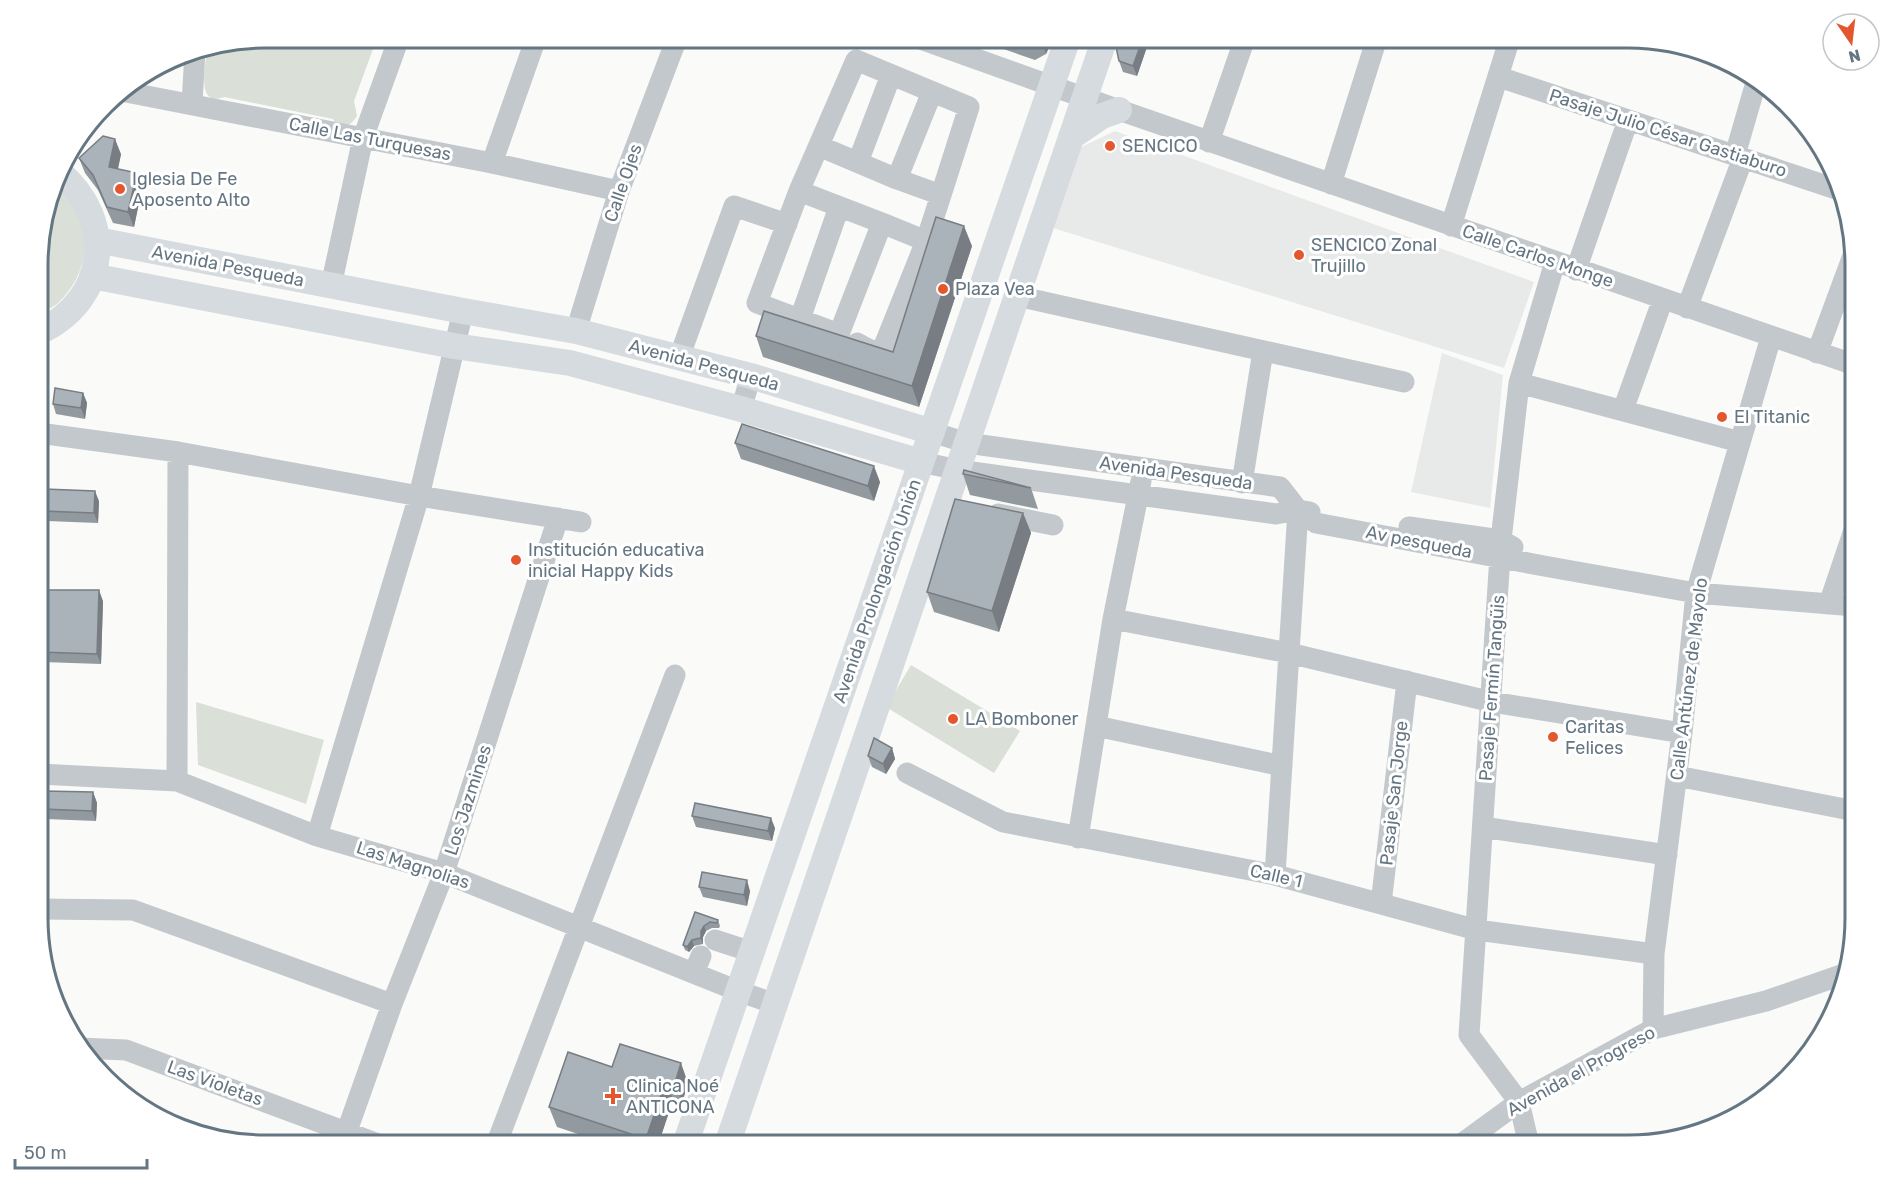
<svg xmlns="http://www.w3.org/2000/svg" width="1893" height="1183" font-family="Rubik,sans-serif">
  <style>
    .built { fill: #e8e9e9 }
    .green { fill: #dadfd7 }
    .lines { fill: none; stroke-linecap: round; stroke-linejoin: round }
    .minor { stroke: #c3c8cc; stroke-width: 21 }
    .major { stroke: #d6dbdf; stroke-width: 26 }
    .wall { fill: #929a9f }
    .shaded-wall { fill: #777d82 }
    .building { fill: #aab3b9; stroke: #777d82; stroke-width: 1.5 }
    .poi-dot { fill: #e4572e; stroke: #fff; stroke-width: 2 }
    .labels { text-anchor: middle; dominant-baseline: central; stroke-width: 6; stroke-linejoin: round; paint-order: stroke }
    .street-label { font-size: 18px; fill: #657683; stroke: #fff }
    .poi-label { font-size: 18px; fill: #657683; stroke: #fff; text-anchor: start }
    .rim { fill: none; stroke: #657683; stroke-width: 3 }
  </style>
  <rect width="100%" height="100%" fill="#fafaf8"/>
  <path class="built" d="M 1115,131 L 1534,282 L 1504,368 L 1053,228 L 1077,149 Z
    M 1442,353 L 1503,375 L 1490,508 L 1411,492 Z"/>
  <path class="green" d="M 265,38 L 377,38 L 354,101 L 357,116 C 351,125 347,127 337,125 L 333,119 L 224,97 C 195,108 206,65 207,49 Z
    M 55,184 C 62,191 72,199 77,208 C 94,239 84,278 59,302 C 54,307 46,310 39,314 L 39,236 Z
    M 911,665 L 1020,731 L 994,773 L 886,707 Z
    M 196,702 L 324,740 L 306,804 L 198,765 Z"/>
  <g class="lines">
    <path class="minor" d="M 918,38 L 1119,110 L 1855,365
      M 1499,77 L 1836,189
      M 121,91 L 492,163 L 619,191
      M 192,104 L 195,51
      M 1209,142 L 1245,38
      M 1735,155 L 1757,79
      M 858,162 L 891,75
      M 492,163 L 536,38
      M 897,179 L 932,92
      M 1331,184 L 1377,38
      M 799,191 L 882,223 L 839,334 L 757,303 L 799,191 L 856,60 L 969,107 L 941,195 L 897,179 L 819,146
      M 1451,226 L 1510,38
      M 926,241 L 941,195
      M 1576,270 L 1628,120
      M 331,286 L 363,138 L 399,38
      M 1017,296 L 1404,382
      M 1687,308 L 1743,158
      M 800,319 L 839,207
      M 576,331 L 619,191 L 677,38
      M 857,343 L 870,350 L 882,351 L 926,241 L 882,223
      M 1817,353 L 1855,250
      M 679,358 L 734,206 L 787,224
      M 1519,383 L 1740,442
      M 741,409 L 751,376
      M 1623,410 L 1663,299
      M 932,432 L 967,443 L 1280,487 L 1298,510 L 1316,523 L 1544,566 L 1696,593 L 1855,606
      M 39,433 L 178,452 L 419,496 L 581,522
      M 921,462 L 958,470 L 1276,514 L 1298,510 L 1310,512
      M 1242,483 L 1263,351
      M 998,514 L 1053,525
      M 1409,527 L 1501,540 L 1513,547
      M 1829,604 L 1855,527
      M 1113,619 L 1289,653 L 1492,702 L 1682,733
      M 1096,726 L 1282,766
      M 907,773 L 1003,822 L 1275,875 L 1477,930 L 1654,954
      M 39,774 L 177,781 L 317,836 L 444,873 L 738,991 L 775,1004
      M 1677,776 L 1855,811
      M 177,781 L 178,452
      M 1483,827 L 1667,855
      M 317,836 L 419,496 L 463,311
      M 1078,838 L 1113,619 L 1141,481
      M 1275,875 L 1298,510
      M 1381,904 L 1407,681
      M 39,909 L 133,910 L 392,1004
      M 715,940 L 752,952
      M 694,973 L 701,956
      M 1653,1029 L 1654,954 L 1682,733 L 1696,593 L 1771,337
      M 79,1048 L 126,1050 L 381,1145
      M 342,1145 L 392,1004 L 444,873 L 558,518
      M 496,1145 L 675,675
      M 1460,1145 L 1519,1102 L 1653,1029 L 1766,1001 L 1847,973
      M 1529,1145 L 1519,1102 L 1469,1035 L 1501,540 L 1519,383 L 1555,262"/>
    <path class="major" d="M 1071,137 L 1102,116 L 1119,110
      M 97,240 L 463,311 L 576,331 L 751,376 L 932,432
      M 92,276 L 454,346 L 570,363 L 741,409 L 921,462
      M 39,332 C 109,299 116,220 59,172
      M 685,1145 L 1068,38
      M 727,1145 L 1105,38"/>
  </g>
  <path class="wall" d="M 986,38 L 1053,38 L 1046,54 L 1035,60 L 989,44 Z
    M 1150,38 L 1137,76 L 1123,72 L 1119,61 Z
    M 121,154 L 118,169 L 137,173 L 142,188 L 134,227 L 113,223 L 98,190 L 85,173 L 79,158 Z
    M 972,246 L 919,407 L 763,357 L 756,336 L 893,352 Z
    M 83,393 L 87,403 L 85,419 L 56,414 L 53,404 Z
    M 735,443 L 880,482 L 874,501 L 741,459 Z
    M 963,474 L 1031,488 L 1038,509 L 970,495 Z
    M 99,501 L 98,523 L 47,521 L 43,511 Z
    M 1023,513 L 1031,533 L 999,632 L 934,612 L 927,592 Z
    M 103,601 L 101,664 L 43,662 L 39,652 Z
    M 892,748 L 895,759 L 886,774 L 872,767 L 868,756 Z
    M 93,792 L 97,803 L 96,821 L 46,819 L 42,809 Z
    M 692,816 L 775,828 L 772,841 L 696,827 Z
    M 699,887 L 750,891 L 747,906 L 703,897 Z
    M 695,912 L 718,920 L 720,926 L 719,928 L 712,928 L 706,931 L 703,937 L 703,944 L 694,946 L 689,952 L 685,950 L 683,945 Z
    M 612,1067 L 688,1083 L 682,1103 L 673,1100 L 658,1145 L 611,1145 L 557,1127 L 549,1107 Z"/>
  <path class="shaded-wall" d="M 1043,38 L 1053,38 L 1046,54 L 1042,41 Z
    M 1143,38 L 1150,38 L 1137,76 L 1133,66 Z
    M 115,139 L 121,154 L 115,182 L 109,167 Z
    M 137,173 L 142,188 L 134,227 L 128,212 Z
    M 964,226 L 972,246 L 919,407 L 912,386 Z
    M 83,393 L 87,403 L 85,419 L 81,408 Z
    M 874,466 L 880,482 L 874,501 L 868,486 Z
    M 95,491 L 99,501 L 98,523 L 94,513 Z
    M 1023,513 L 1031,533 L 999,632 L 992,611 Z
    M 99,590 L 103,601 L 101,664 L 97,654 Z
    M 892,748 L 895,759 L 886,774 L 883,764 Z
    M 93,792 L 97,803 L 96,821 L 92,811 Z
    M 771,818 L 775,828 L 772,841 L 768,831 Z
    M 747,880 L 750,891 L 747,906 L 744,895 Z
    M 704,926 L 706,931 L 703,937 L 703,944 L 701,938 L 701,931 Z
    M 692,940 L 694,946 L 689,952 L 687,947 Z
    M 681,1063 L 688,1083 L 682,1103 L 675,1083 Z
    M 666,1080 L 673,1100 L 658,1145 L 648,1145 L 646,1139 Z"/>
  <path class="building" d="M 1003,38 L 1043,38 L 1042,41 L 1030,47 Z
    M 1114,38 L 1143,38 L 1133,66 L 1119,61 Z
    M 103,136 L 115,139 L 109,167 L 137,173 L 128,212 L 107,207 L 93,175 L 79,158 Z
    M 936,217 L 964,226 L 912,386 L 756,336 L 764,311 L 893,352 Z
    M 55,388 L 83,393 L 81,408 L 53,404 Z
    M 742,424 L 874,466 L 868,486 L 735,443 Z
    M 964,470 L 1031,488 L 963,474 Z
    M 44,489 L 95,491 L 94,513 L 43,511 Z
    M 955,499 L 1023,513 L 992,611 L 927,592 Z
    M 40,590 L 99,590 L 97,654 L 39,652 Z
    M 874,738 L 892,748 L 883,764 L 868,756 Z
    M 43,791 L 93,792 L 92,811 L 42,809 Z
    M 695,803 L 771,818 L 768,831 L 692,816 Z
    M 702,872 L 747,880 L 744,895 L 699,887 Z
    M 695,912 L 718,920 L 717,923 L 710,922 L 704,926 L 701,931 L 701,938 L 692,940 L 687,947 L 683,945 Z
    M 620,1044 L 681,1063 L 675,1083 L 666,1080 L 646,1139 L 549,1107 L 568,1052 L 612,1067 Z"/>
  <g class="poi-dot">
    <circle cx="1110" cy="146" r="6"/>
    <circle cx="120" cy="189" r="6"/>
    <circle cx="1299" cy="255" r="6"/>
    <circle cx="943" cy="289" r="6"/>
    <circle cx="1722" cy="417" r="6"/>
    <circle cx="516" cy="560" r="6"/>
    <circle cx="953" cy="719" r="6"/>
    <circle cx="1553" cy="737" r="6"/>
    <path d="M610 1087h6v6h6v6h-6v6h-6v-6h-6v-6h6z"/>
  </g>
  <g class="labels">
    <g class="street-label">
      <text transform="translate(1668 133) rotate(18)">Pasaje Julio César Gastiaburo</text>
      <text transform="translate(370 139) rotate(11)">Calle Las Turquesas</text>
      <text transform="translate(623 183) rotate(-71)">Calle Ojes</text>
      <text transform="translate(1538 256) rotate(19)">Calle Carlos Monge</text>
      <text transform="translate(228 266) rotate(11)">Avenida Pesqueda</text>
      <text transform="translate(704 365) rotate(15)">Avenida Pesqueda</text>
      <text transform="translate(1176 473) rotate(8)">Avenida Pesqueda</text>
      <text transform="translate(1419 542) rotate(11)">Av pesqueda</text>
      <text transform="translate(877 591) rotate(-71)">Avenida Prolongación Unión</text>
      <text transform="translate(1689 679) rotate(-83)">Calle Antúnez de Mayolo</text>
      <text transform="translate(1492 688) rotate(-86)">Pasaje Fermín Tangüis</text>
      <text transform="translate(1394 793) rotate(-84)">Pasaje San Jorge</text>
      <text transform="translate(468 800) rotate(-72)">Los Jazmines</text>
      <text transform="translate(413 865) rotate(18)">Las Magnolias</text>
      <text transform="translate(1276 876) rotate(13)">Calle 1</text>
      <text transform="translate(1581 1071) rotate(-29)">Avenida el Progreso</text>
      <text transform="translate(215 1083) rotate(20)">Las Violetas</text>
    </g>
    <g class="poi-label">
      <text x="1122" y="146">SENCICO</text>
      <text x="132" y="179">Iglesia De Fe<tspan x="132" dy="21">Aposento Alto</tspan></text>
      <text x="1311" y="245">SENCICO Zonal<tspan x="1311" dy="21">Trujillo</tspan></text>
      <text x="955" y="289">Plaza Vea</text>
      <text x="1734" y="417">El Titanic</text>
      <text x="528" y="550">Institución educativa<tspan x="528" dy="21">inicial Happy Kids</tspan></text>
      <text x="965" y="719">LA Bomboner</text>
      <text x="1565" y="727">Caritas<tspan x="1565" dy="21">Felices</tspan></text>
      <text x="626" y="1086">Clinica Noé<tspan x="626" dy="21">ANTICONA</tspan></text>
    </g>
  </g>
  <path d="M0 0H1893V1183H0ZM265 48H1628A217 217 0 0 1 1845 265V918A217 217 0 0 1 1628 1135H265A217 217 0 0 1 48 918V265A217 217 0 0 1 265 48Z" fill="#fff" fill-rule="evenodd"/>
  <path class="rim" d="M265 48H1628A217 217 0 0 1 1845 265V918A217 217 0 0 1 1628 1135H265A217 217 0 0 1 48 918V265A217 217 0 0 1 265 48Z"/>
  <g transform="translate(1851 42) rotate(166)"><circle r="28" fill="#ffffff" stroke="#c1c8cd" stroke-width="1.5"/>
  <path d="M0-4.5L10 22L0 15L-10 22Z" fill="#e4572e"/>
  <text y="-9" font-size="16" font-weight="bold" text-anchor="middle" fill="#657683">N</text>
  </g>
  <path d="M15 1159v9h132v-9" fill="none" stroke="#657683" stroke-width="3"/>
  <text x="24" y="1159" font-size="18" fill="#657683" stroke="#ffffff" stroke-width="4.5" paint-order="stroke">50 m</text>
</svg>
